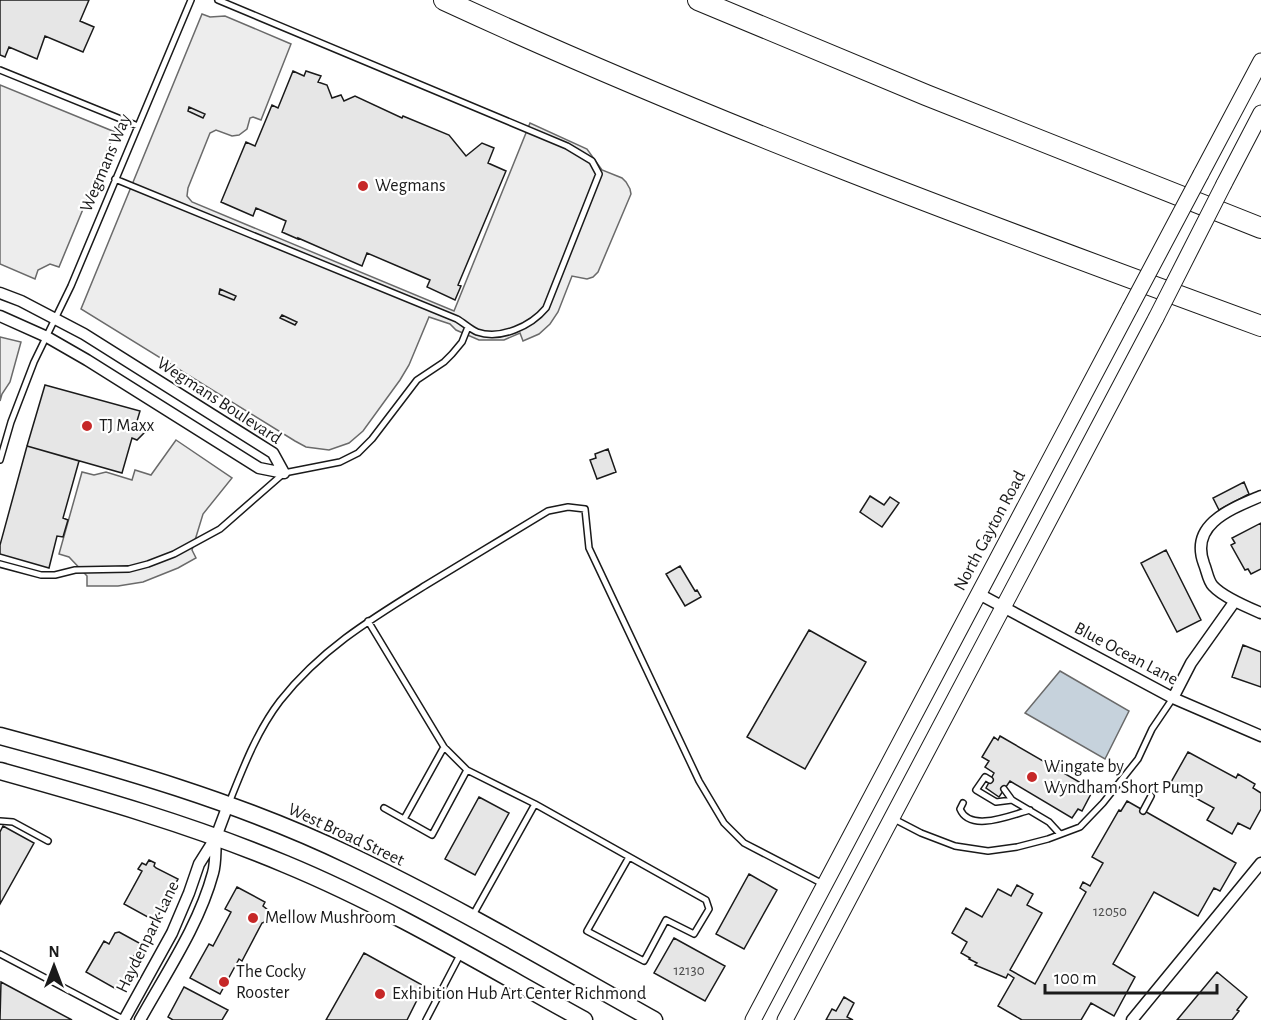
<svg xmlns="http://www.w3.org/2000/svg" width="1261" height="1020" font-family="'Alegreya Sans',sans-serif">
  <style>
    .parking { fill: #ededed; stroke: #6a6a6a; stroke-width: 1.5 }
    .water { fill: #c6d2dc; stroke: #6a6a6a; stroke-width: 1.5 }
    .building { fill: #e6e6e6; stroke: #1a1a1a; stroke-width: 1.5 }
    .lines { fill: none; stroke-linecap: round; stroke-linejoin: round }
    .service-casing { stroke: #1a1a1a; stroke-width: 8 }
    .minor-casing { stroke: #1a1a1a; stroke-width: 13 }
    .secondary-casing { stroke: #1a1a1a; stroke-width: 17 }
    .primary-casing { stroke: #1a1a1a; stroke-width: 19 }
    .motorway-casing { stroke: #1a1a1a; stroke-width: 22 }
    .service { stroke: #fff; stroke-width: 5 }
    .minor { stroke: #fff; stroke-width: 10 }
    .secondary { stroke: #fff; stroke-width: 15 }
    .primary { stroke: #fff; stroke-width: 16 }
    .motorway { stroke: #fff; stroke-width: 20 }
    .secondary-bridge-casing { stroke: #1a1a1a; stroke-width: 17; stroke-linecap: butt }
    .secondary-bridge { stroke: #fff; stroke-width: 15 }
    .poi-dot { fill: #c62828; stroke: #fff; stroke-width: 2 }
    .labels { text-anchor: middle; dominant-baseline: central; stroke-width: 4.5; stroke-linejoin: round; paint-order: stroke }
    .number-label { font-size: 15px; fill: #4d4d4d }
    .street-label { font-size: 18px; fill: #1a1a1a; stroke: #fff }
    .poi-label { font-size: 18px; fill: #1a1a1a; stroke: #fff; text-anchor: start }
  </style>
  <rect width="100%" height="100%" fill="#fff"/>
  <path class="parking" d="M 202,14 L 210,17 L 225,16 L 291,44 L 261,120 L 253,117 L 250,118 L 247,129 L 239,135 L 232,136 L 216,130 L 210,133 L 188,188 L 187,196 L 192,202 L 454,311 L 530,123 L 587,149 L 602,170 L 622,178 L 626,182 L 630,189 L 631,194 L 598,272 L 593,277 L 587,279 L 572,276 L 558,312 L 550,324 L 539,334 L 523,341 L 520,333 L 504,340 L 479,340 L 456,330 L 450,324 L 429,317 L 409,365 L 400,380 L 363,431 L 349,443 L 329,450 L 306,447 L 295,441 L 81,309 Z
    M 0,85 L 115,132 L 59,267 L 50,264 L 38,270 L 35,279 L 0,264 Z
    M 0,337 L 21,342 L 10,382 L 2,394 L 0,401 Z
    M 176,440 L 232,478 L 203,514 L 192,550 L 196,558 L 178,568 L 143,582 L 118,586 L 87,586 L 87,576 L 69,557 L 59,554 L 82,472 L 94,475 L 106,472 L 132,480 L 135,470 L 151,475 Z"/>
  <path class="water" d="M 1060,671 L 1129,711 L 1105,759 L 1025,713 Z"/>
  <path class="building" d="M 0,0 L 89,0 L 80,21 L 94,27 L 83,52 L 45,36 L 37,59 L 9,47 L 5,57 L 0,55 Z
    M 293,71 L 304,76 L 306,71 L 321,76 L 318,82 L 327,85 L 332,98 L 341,95 L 344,101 L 355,96 L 402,118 L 403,116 L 449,135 L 466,156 L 482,143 L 494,148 L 488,163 L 506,171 L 458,285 L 461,286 L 455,300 L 427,287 L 430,280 L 367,253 L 362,266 L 298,238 L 298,239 L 282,232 L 286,221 L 256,208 L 253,216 L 221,202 L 246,142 L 255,146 L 272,105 L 278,108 Z
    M 189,107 L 205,114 L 203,118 L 188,111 Z
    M 220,289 L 236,296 L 234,300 L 219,294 Z
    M 282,315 L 297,322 L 295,325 L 280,318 Z
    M 45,385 L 140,411 L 137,421 L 146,431 L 137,440 L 132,438 L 122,473 L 27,446 Z
    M 27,446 L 79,461 L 63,518 L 68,520 L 63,537 L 57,536 L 49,568 L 0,554 L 0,545 Z
    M 608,449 L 616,472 L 597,479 L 590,460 L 596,458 L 595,454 Z
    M 1244,482 L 1249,494 L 1219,510 L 1213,498 Z
    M 870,496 L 884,505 L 890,497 L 899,503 L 882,527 L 860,512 Z
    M 1261,523 L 1261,569 L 1251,574 L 1248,569 L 1245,570 L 1231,545 L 1235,543 L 1232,538 Z
    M 1166,550 L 1201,620 L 1177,632 L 1141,563 Z
    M 680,566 L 695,591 L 697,590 L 701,597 L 685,606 L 666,574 Z
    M 809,630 L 866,662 L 805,769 L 747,737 Z
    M 1243,645 L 1261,652 L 1261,687 L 1232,677 Z
    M 1000,736 L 1093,790 L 1082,811 L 1078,809 L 1072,818 L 1010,781 L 999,797 L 986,788 L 994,773 L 985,767 L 989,761 L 982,757 L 994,737 L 998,740 Z
    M 1188,752 L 1236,778 L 1238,774 L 1255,784 L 1253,788 L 1261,793 L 1261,809 L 1250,829 L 1238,823 L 1232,834 L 1207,820 L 1214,808 L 1170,784 Z
    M 479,797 L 509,813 L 475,875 L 445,859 Z
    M 1127,801 L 1236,863 L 1220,891 L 1214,888 L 1198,916 L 1154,892 L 1113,964 L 1135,977 L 1114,1016 L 1091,1003 L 1081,1020 L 1022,1020 L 998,1006 L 1014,978 L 1008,974 L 1006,978 L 975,965 L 977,963 L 969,959 L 970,958 L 961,953 L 967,942 L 952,933 L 966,908 L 982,917 L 998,889 L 1011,896 L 1017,885 L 1033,894 L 1027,905 L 1042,913 L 1010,970 L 1035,984 L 1086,892 L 1080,888 L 1083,882 L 1090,886 L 1103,863 L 1092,857 L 1119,810 L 1121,811 Z
    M 3,826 L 34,843 L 0,904 L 0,832 Z
    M 149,860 L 155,863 L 154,866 L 156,868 L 178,879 L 155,921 L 124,904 L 142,871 L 138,869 L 142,863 L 146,865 Z
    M 749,874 L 777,890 L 744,949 L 716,934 Z
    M 237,887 L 265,902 L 263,906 L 268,910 L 270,915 L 267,921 L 262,923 L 242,961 L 239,959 L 220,994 L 190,978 L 209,944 L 213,946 L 231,912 L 225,909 Z
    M 119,932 L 141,944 L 131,961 L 136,964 L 124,986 L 116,989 L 86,972 L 104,941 L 109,944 L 115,933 Z
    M 674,938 L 725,966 L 705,1001 L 654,973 Z
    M 364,953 L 424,986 L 407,1020 L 326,1020 Z
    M 1217,972 L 1247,997 L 1237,1010 L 1239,1011 L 1232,1020 L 1177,1020 Z
    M 1,982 L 72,1020 L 0,1020 Z
    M 184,987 L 228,1010 L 222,1020 L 173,1020 L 168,1017 Z
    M 844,997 L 854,1003 L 847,1017 L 853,1020 L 826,1020 L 832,1009 L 836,1011 Z"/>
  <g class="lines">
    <defs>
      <path id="service" d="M 0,70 L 138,126
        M 115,179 L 457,319 C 464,323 470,329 477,332 C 501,340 531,326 546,308 L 599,174 L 592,161 L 567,146 L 218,0
        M 0,460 L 11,422 L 34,362 L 71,286 L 191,0
        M 0,564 L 41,575 L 55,575 L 75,570 L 129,569 L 148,564 L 174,554 L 220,529 L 284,473 L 340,462 L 358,453 L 372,439 L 417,380 L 444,362 L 452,354 L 462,342 L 468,327
        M 368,621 L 444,747 L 467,770 L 535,804
        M 990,780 L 985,777 L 976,790 L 996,802 L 1012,800 L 1004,789
        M 1012,800 L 1049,822 L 1060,834
        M 229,803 C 243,768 257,731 280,701 C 321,649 371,619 426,585 C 467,560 507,536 548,511 L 568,507 L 585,509 L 589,548 L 699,781 L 724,823 L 744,843 L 823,884
        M 963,803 L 960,809 C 970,833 1011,815 1030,810
        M 384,808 L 432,835 L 467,770
        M 1143,811 L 1151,796
        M 404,819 L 444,747
        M 894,819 L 921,833 L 955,846 L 988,851 L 1017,847 L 1048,839 L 1080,827 L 1103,803 L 1138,759 L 1152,729 L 1173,698
        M 0,821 L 13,822 L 48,841
        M 473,915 L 535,804 L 706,900 L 709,909 L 694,934 L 666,920 L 644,961 L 587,931 L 629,857
        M 0,954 L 125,1020
        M 426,1020 L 461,953"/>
      <path id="minor" d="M 0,293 L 21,301 L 84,334 L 273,453 L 284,473
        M 0,316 L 47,337 L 87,360 L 259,468 L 284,473
        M 1261,496 C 1231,509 1189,524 1204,564 C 1207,571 1208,581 1213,586 C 1223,597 1247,607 1261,613
        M 979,594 L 1173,698 L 1261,736
        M 1173,698 L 1191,663 L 1235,601
        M 124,1020 L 172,933 L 189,893 L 199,864 L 216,837 L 228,805
        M 140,1020 C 166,973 199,925 213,873 C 216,863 215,851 216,840
        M 1132,1020 L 1261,863"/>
      <path id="secondary" d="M 1201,174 L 1261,61
        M 1224,184 L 1261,113
        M 753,1020 L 1130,308
        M 785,1020 L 1156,318"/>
      <path id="primary" d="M 0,736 C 119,768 239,802 351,856 C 454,905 554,964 654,1020
        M 0,771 C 97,798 192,825 285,864 C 389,907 486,966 584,1020"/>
      <path id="motorway" d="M 444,0 C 710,123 986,225 1261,326
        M 698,0 L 926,95 L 1261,228"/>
    </defs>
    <use href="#service" class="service-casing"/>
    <use href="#minor" class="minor-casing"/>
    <use href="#secondary" class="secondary-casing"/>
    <use href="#primary" class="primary-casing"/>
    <use href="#motorway" class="motorway-casing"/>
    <use href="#service" class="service"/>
    <use href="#minor" class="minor"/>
    <use href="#secondary" class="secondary"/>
    <use href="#primary" class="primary"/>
    <use href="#motorway" class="motorway"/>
    <defs>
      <path id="secondary-bridge" d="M 1130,308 L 1201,174
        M 1156,318 L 1224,184"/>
    </defs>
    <use href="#secondary-bridge" class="secondary-bridge-casing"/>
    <use href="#secondary-bridge" class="secondary-bridge"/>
  </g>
  <g class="poi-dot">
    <circle cx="363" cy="186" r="6"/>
    <circle cx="87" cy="426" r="6"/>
    <circle cx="1032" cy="777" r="6"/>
    <circle cx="253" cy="918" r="6"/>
    <circle cx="224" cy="982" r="6"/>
    <circle cx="380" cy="994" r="6"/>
  </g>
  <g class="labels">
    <g class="number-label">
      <text x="1110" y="911">12050</text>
      <text x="689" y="970">12130</text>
    </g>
    <g class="street-label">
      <text transform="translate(106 163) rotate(-67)">Wegmans Way</text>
      <text transform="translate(219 401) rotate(33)">Wegmans Boulevard</text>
      <text transform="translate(990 531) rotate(-62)">North Gayton Road</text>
      <text transform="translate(1126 654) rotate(28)">Blue Ocean Lane</text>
      <text transform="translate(346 835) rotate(25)">West Broad Street</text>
      <text transform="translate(148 937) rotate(-64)">Haydenpark Lane</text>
    </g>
    <g class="poi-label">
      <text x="375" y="186">Wegmans</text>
      <text x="99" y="426">TJ Maxx</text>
      <text x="1044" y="767">Wingate by<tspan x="1044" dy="21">Wyndham Short Pump</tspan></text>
      <text x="265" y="918">Mellow Mushroom</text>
      <text x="236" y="972">The Cocky<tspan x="236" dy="21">Rooster</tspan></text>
      <text x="392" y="994">Exhibition Hub Art Center Richmond</text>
    </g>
  </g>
  <g transform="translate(54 966)" stroke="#ffffff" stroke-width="4.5" paint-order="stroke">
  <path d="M0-4.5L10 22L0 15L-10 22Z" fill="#1a1a1a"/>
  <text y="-9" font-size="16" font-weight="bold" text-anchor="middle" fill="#1a1a1a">N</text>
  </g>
  <path d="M1045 984v9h172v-9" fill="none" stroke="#1a1a1a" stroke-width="3"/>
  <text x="1054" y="984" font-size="18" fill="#1a1a1a" stroke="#ffffff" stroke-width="4.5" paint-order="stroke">100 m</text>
</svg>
